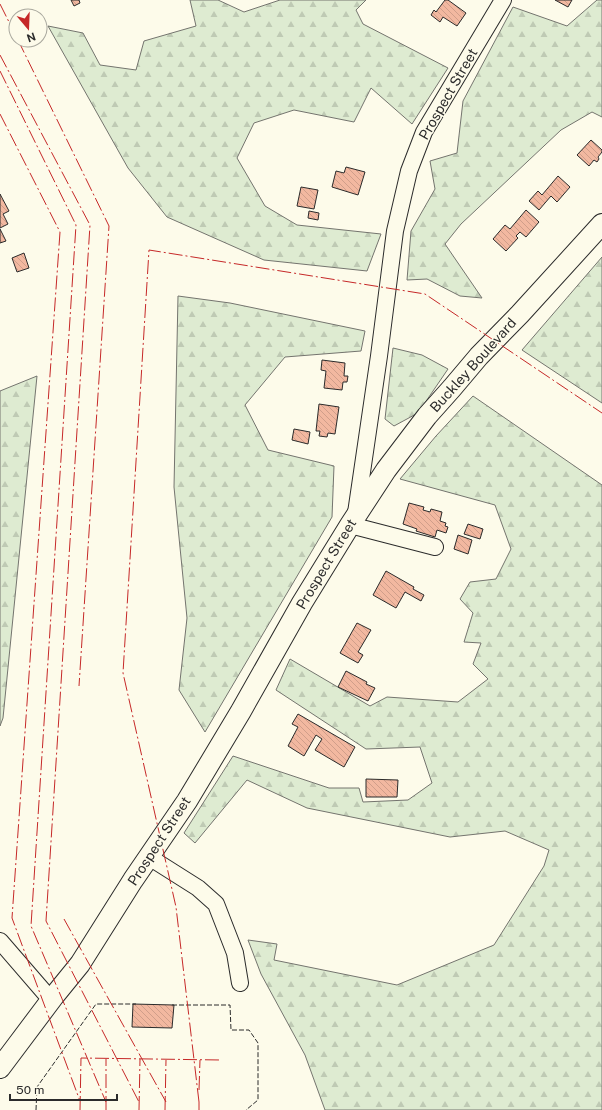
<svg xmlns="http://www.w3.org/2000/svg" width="602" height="1110" font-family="'Public Sans',sans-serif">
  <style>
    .forest { fill: url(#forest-firs); stroke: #74746e }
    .building { fill: url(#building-back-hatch); stroke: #2b2b2b }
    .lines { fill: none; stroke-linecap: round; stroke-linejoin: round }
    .minor-casing { stroke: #2b2b2b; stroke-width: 18 }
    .major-casing { stroke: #2b2b2b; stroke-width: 22 }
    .minor { stroke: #fdfbea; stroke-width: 16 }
    .major { stroke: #fdfbea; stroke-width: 20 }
    .fence { stroke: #2b2b2b; stroke-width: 1; stroke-dasharray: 5 2; stroke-linecap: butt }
    .power { stroke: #c62828; stroke-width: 1; stroke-dasharray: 14 3 2 3; stroke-linecap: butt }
    .labels { text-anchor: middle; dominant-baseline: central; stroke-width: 3; stroke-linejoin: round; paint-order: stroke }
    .street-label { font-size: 14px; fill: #2b2b2b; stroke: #fdfbea }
  </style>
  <defs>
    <pattern id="forest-firs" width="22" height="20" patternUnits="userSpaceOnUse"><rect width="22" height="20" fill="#deebd1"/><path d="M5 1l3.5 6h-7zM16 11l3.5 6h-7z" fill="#bfcab4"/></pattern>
    <pattern id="building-back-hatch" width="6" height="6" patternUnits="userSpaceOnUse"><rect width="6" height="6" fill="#f2b8a0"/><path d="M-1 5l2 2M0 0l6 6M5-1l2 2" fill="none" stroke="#d09e8a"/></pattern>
  </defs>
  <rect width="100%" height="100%" fill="#fdfbea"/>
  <path class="forest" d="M 190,0 L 218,0 L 244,12 L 280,0 L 366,0 L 356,10 L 363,24 L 448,68 L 412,124 L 371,88 L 354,122 L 294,110 L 254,123 L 237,158 L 265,206 L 297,225 L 381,234 L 367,271 L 264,260 L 167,217 L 128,168 L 48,26 L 83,33 L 100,65 L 136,70 L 144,41 L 196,26 Z
    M 597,0 L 602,0 L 602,117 L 592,112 L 561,130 L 461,224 L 445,244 L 482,298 L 460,296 L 427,279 L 407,280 L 411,231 L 435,189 L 430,161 L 457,153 L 463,101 L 513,7 L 567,26 Z
    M 602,257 L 602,403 L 522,350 Z
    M 178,296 L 230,303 L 365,331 L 361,351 L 285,357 L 245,405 L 268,450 L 334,466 L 332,517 L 205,732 L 179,690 L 187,618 L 174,487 Z
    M 393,348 L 422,355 L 448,369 L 418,413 L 394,426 L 385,419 Z
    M 37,376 L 3,718 L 0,726 L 0,391 Z
    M 473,396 L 602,485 L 602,1110 L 325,1110 L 305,1055 L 261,974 L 248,940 L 277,944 L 274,960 L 397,985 L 494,945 L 544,866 L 549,850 L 505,831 L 450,837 L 307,808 L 247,780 L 195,843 L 184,833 L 233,756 L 329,788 L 359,788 L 363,802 L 408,800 L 432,783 L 420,747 L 366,749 L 276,690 L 290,659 L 370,706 L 387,697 L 458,702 L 488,679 L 473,664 L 481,643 L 464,642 L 473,613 L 460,599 L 470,582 L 496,579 L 511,549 L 495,505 L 400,479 L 436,436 Z"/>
  <path class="building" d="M 71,0 L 79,0 L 80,3 L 74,6 Z
    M 445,0 L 448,0 L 466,13 L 457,26 L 443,17 L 440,22 L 431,15 L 434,10 L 436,12 Z
    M 555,0 L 572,0 L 568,7 Z
    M 591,140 L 602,150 L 602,152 L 598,157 L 599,159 L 597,162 L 594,160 L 589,166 L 577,155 Z
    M 346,167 L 365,172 L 358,195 L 332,187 L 336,171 L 344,173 Z
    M 558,176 L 570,187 L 557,202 L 551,196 L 539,210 L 529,201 L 538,191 L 542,195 Z
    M 301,187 L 318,190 L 314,209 L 297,206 Z
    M 0,194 L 9,211 L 3,214 L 8,224 L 0,228 Z
    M 526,210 L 539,222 L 526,237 L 520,232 L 516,236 L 518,238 L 506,251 L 493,239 L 505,225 L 510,229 Z
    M 309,211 L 319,213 L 318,220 L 308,218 Z
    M 0,229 L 6,241 L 0,243 Z
    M 24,253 L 29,268 L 17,272 L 12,258 Z
    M 322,360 L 345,363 L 344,376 L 348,376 L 347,382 L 343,382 L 342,390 L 324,388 L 326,371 L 321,370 Z
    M 319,404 L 339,407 L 335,434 L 328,433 L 327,437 L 319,436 L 320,431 L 316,431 Z
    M 294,429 L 310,432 L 308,444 L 292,440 Z
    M 409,503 L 424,507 L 423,510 L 430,512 L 431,509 L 442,512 L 440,521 L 446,523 L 445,526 L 448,527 L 446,533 L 437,530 L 435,537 L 416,531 L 417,529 L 403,524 Z
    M 468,524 L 483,529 L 480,539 L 464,534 Z
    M 458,535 L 472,540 L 468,554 L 454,549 Z
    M 386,571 L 414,587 L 413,589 L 424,595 L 421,601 L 405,592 L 396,608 L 373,595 Z
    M 357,623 L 371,630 L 358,652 L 363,655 L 358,663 L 340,653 Z
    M 346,671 L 367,682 L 366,684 L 375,688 L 368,701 L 338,687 Z
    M 298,714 L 355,747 L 344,767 L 315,750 L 322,739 L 316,735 L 304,756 L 288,746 L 298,727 L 292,724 Z
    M 366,779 L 398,780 L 397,797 L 366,797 Z
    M 133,1004 L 174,1005 L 172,1028 L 132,1027 Z"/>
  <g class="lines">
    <defs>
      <path id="minor" d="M 356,513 L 379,356 L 395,231 L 409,171 L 424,132 L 503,0
        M 350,525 L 435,547
        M 149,857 L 198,888 L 216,904 L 235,953 L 240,983
        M 0,941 L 51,1000"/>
      <path id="major" d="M 0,1068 L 54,996 L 80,964 L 133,880 L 187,801 L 241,711 L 302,603 L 350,525 L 386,470 L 427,416 L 452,388 L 479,356 L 520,314 L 602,224"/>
    </defs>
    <use href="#minor" class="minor-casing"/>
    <use href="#major" class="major-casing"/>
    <use href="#minor" class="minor"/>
    <use href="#major" class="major"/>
    <path class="fence" d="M 172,1005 L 230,1005 L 231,1030 L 249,1030 L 258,1043 L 258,1100 L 246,1110
      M 36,1110 L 37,1087 L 96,1004 L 136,1004"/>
    <path class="power" d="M 0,4 L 16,36
      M 18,40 L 109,226 L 79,686
      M 0,55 L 90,225 L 46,921 L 139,1102
      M 0,71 L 76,225 L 31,926 L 106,1102
      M 0,114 L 60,232 L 12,918 L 80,1101
      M 64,919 L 166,1102
      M 199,1090 L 200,1060
      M 199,1102 L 176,907 L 123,673 L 149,250 L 425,294 L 602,413
      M 80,1110 L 81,1058 L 221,1060
      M 106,1110 L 106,1059
      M 139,1110 L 140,1059
      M 165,1110 L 166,1060
      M 199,1110 L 199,1102"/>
  </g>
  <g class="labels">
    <g class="street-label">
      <text transform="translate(448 94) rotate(-60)">Prospect Street</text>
      <text transform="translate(473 365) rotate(-48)">Buckley Boulevard</text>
      <text transform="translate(326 564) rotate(-59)">Prospect Street</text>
      <text transform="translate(159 841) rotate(-57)">Prospect Street</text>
    </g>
  </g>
  <g transform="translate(28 28) rotate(161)"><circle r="19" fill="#fdfbea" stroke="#a9a89e"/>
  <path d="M0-3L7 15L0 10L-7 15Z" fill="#c62828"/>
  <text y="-6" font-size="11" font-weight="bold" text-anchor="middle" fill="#2b2b2b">N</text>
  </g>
  <path d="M10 1094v6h107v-6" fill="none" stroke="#2b2b2b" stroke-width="2"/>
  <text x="16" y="1094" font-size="12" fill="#2b2b2b" stroke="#fdfbea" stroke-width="3" paint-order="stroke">50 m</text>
</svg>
